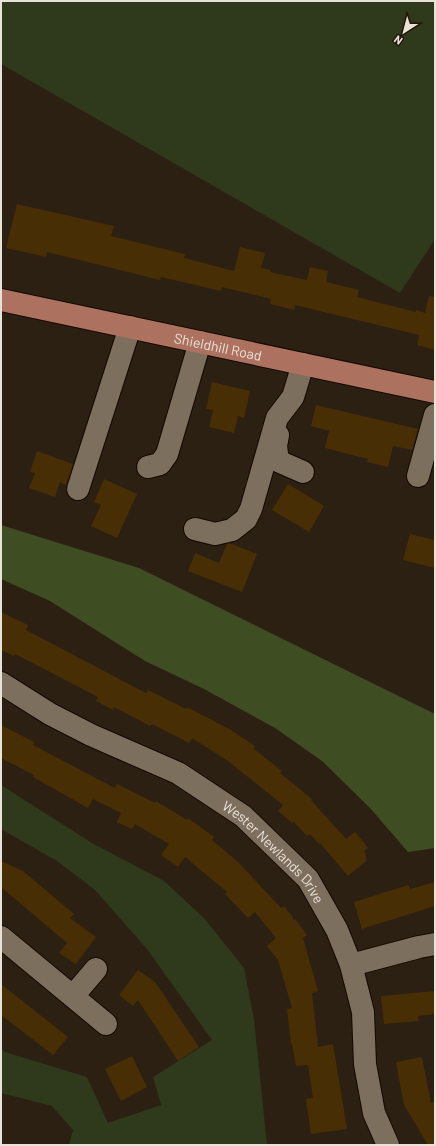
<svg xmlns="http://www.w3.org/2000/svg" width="436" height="1146" font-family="Barlow,sans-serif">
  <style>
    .green { fill: #2f391c }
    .forest { fill: #3f4d23 }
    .building { fill: #482e04 }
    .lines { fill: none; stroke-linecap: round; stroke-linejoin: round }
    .minor-casing { stroke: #130901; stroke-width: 24 }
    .major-casing { stroke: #130901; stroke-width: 24 }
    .minor { stroke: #7c6f5e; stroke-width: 22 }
    .major { stroke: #ad715f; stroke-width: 22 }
    .labels { text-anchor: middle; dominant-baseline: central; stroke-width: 3; stroke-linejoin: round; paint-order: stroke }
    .street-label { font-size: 14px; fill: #e9e2d8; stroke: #221708 }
  </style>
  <rect width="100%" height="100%" fill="#2b2012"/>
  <path class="green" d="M 1,1 L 435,1 L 435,239 L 400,293 L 1,64 Z
    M 1,785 L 92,843 L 164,881 L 204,918 L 244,968 L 254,1019 L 267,1145 L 69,1145 L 73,1130 L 52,1106 L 1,1093 L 1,1048 L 5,1052 L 87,1077 L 108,1123 L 161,1105 L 153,1077 L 212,1040 L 147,949 L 95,890 L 57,861 L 1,829 Z"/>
  <path class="forest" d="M 1,525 L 139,568 L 435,714 L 435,848 L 408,852 L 370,808 L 322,761 L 275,728 L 204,689 L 145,661 L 50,601 L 1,579 Z"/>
  <path class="building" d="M 17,204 L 114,226 L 111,236 L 185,254 L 184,258 L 234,271 L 240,247 L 265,253 L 261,268 L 271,270 L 270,272 L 307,280 L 310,267 L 328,271 L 326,282 L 359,290 L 357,297 L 416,312 L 416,310 L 425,313 L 429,296 L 435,297 L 435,350 L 417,345 L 419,335 L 295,305 L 294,310 L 270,304 L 271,299 L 222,287 L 221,291 L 161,277 L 160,280 L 47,252 L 46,257 L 6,248 Z
    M 212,382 L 250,391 L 244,418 L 238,416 L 234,433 L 209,427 L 213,410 L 206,409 Z
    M 316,405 L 418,429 L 412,450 L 393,446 L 388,467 L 367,462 L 368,459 L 325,448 L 329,431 L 311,426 Z
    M 37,451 L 73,464 L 66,485 L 60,482 L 55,497 L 29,488 L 35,473 L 30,472 Z
    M 104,479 L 137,494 L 117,538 L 91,526 L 101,505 L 94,502 Z
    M 288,484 L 324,506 L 309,532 L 272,510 Z
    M 410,534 L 435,540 L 435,568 L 403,560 Z
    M 229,543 L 257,554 L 242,592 L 188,571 L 195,553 L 219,563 L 227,544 Z
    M 1,612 L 28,625 L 26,630 L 146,693 L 148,690 L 186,709 L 187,707 L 231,730 L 255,746 L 254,749 L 282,771 L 280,773 L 312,799 L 311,800 L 346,839 L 355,832 L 368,848 L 364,851 L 366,855 L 366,861 L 348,876 L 320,843 L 319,844 L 310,834 L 307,836 L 293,821 L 292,823 L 278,811 L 283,805 L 228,761 L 192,738 L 189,743 L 152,724 L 150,726 L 114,707 L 113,710 L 96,701 L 98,697 L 15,654 L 14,656 L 1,650 Z
    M 1,725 L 34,742 L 33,745 L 115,788 L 117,784 L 155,803 L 156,801 L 187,820 L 188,818 L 214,837 L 212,840 L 238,862 L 281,908 L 284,906 L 293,917 L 293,920 L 295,919 L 307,935 L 303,938 L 318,991 L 312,993 L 318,1047 L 333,1044 L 347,1129 L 311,1134 L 306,1099 L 313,1098 L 308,1065 L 296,1066 L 292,1044 L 291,1044 L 287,1009 L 292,1008 L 278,960 L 267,946 L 276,938 L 255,912 L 248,918 L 225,894 L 227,892 L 185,857 L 178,867 L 161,855 L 169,844 L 135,824 L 132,829 L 117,822 L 121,813 L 93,799 L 88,808 L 33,777 L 34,775 L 1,758 Z
    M 1,861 L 23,871 L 74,914 L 70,918 L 96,937 L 76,964 L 59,953 L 67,943 L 1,887 Z
    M 435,882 L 435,906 L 362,929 L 354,902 L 408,885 L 410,889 Z
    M 138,970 L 155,982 L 199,1047 L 178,1061 L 138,1000 L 133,1006 L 119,995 Z
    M 1,984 L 68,1037 L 53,1055 L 1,1015 Z
    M 435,991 L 435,1014 L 418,1016 L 419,1021 L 384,1024 L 381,996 Z
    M 132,1056 L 147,1087 L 121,1101 L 105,1069 Z
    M 422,1057 L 431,1103 L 435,1101 L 435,1145 L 428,1145 L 404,1105 L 396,1062 Z"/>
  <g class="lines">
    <defs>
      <g id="minor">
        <path d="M 278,435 L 276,446 L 278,461 L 303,472"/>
        <path d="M 148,467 L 160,464 L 167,454 L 200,342"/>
        <path d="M 418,476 L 435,415"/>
        <path d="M 78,489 L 130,327"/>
        <path d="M 195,529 L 215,534 L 232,530 L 246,519 L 251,509 L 277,418 L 293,397 L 303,364"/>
        <path id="s1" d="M 1,683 L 50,714 L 91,735 L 178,773 L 243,816 L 308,879 L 337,930 L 351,965 L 363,1012 L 365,1064 L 374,1113 L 388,1145"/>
        <path d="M 1,937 L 106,1024"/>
        <path d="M 351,965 L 419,947 L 435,944"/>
        <path d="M 73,996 L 96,969"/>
      </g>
      <g id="major">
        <path id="s2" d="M 1,300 L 435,392"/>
      </g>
    </defs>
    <use href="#minor" class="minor-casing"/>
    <use href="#major" class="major-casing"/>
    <use href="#minor" class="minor"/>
    <use href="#major" class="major"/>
  </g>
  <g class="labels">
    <g class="street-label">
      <text stroke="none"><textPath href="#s2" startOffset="222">Shieldhill Road</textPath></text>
      <text stroke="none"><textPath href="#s1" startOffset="324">Wester Newlands Drive</textPath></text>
    </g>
  </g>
  <rect width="436" height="1146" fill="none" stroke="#e9e2d8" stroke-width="4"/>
  <g transform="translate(404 32) rotate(216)" stroke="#221708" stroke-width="3" paint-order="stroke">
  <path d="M0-3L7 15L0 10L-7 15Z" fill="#e9e2d8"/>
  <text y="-6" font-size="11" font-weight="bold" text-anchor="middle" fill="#e9e2d8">N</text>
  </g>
</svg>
